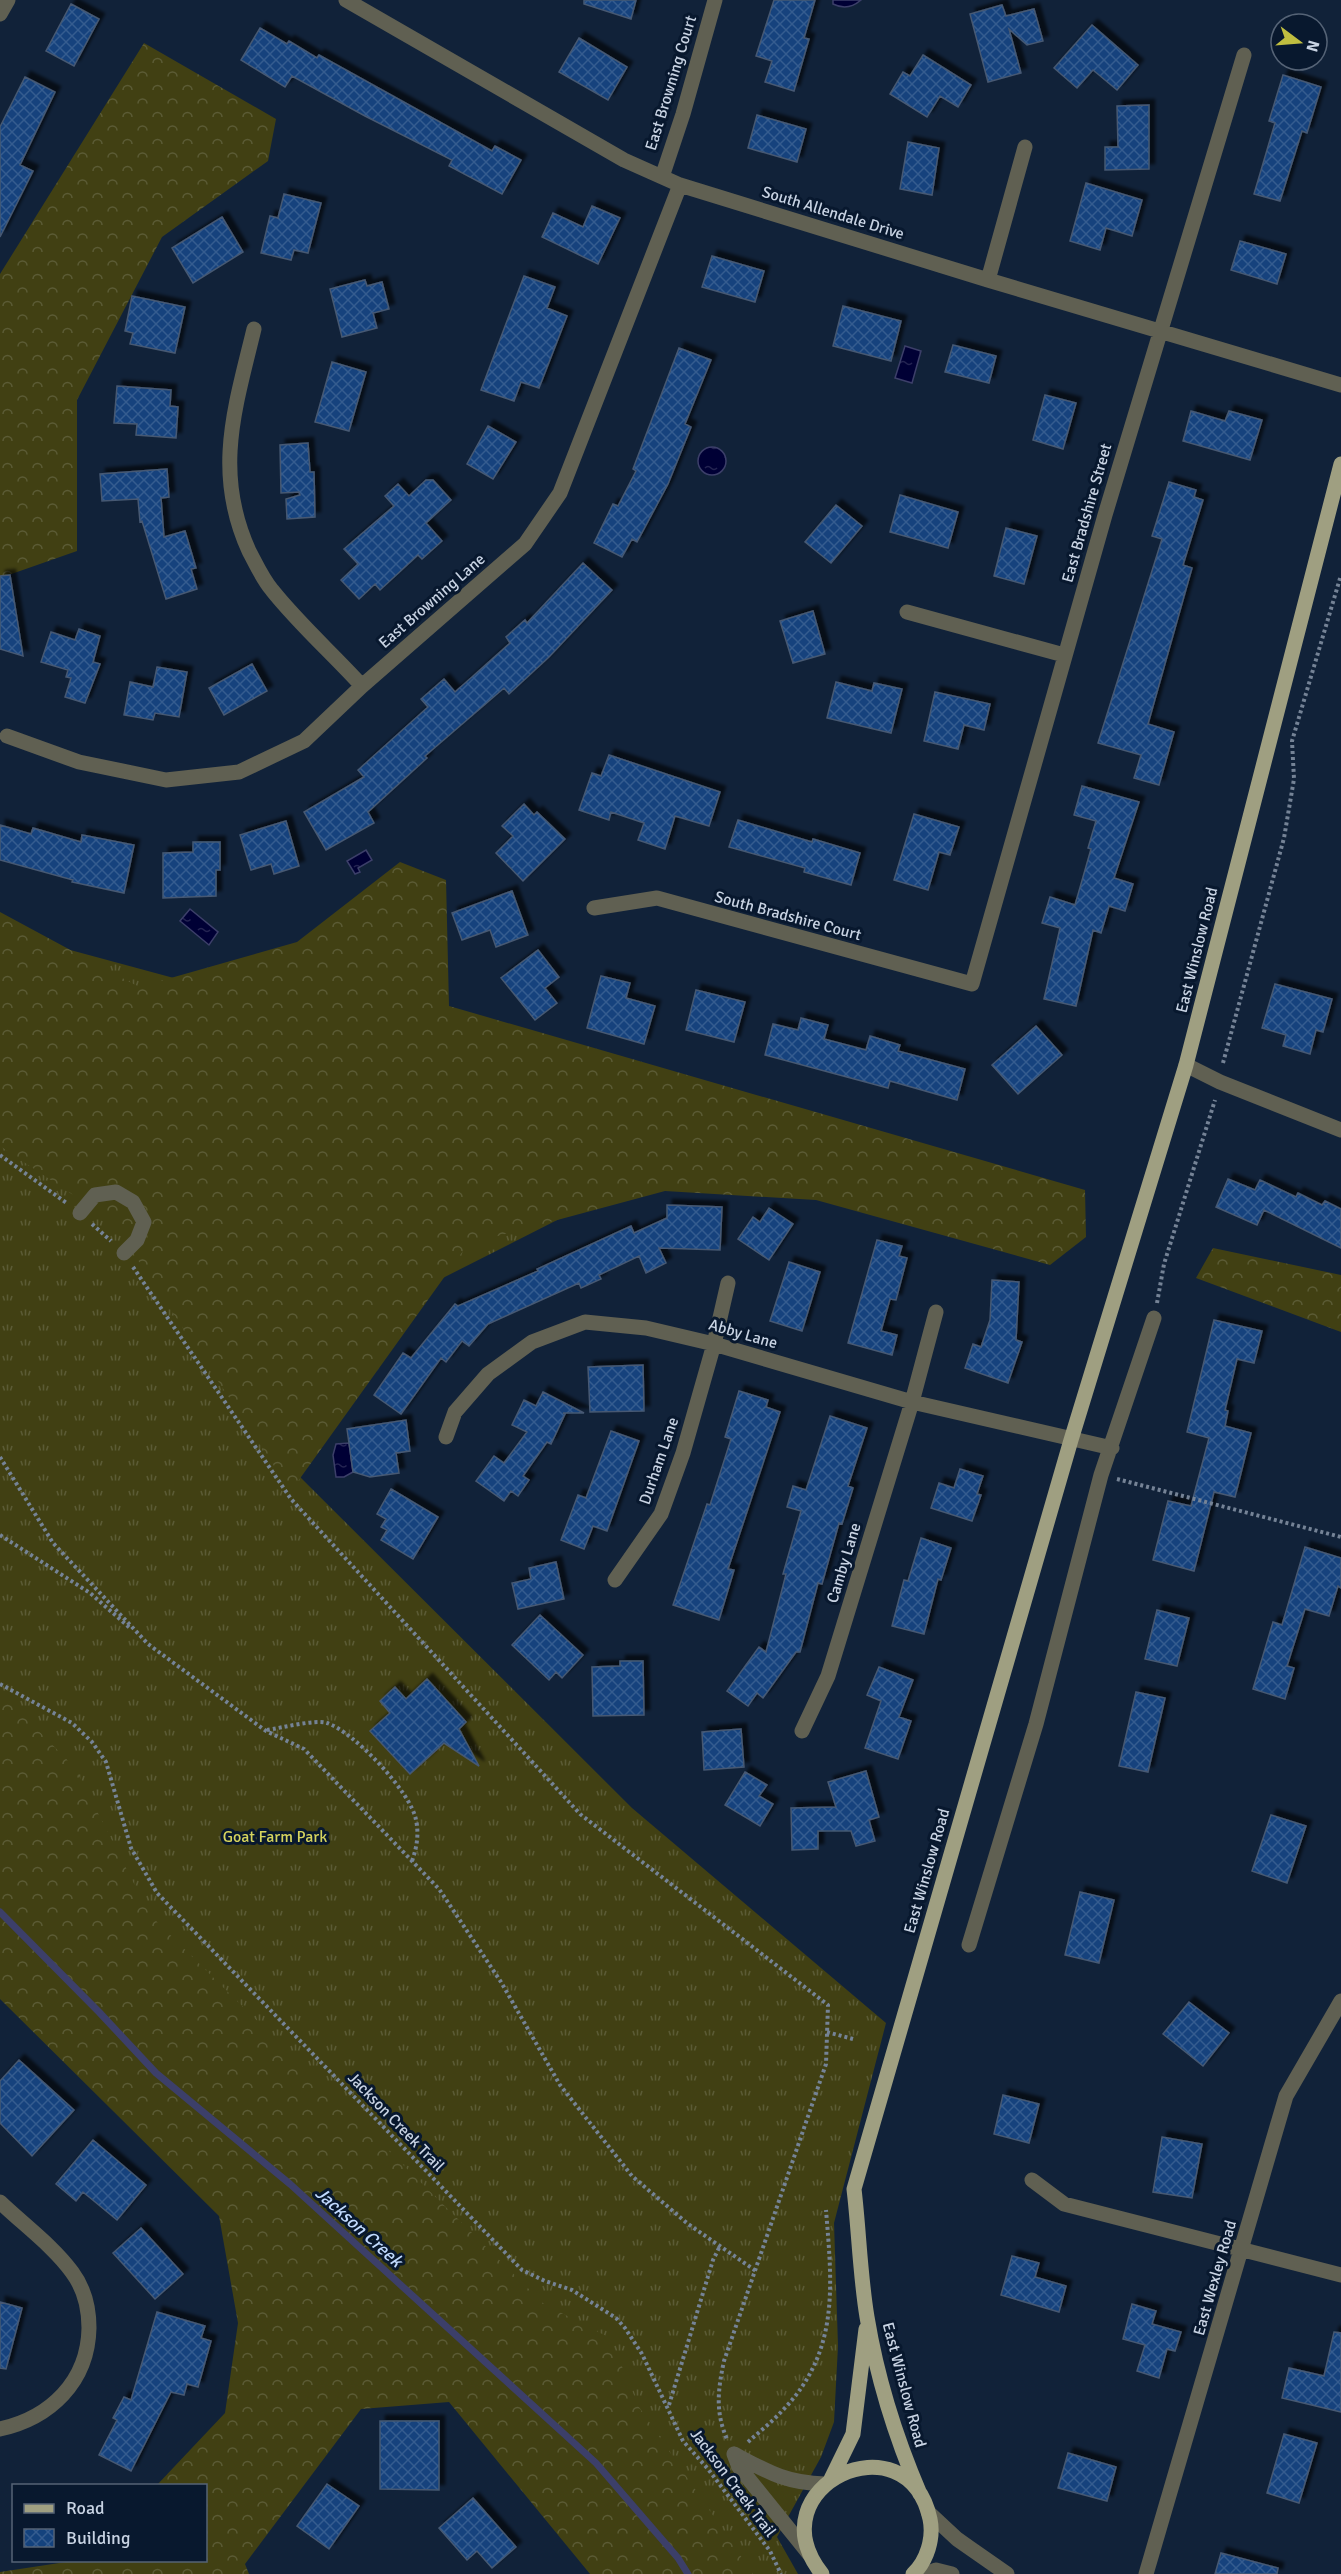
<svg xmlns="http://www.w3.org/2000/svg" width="1341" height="2574" font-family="Signika,sans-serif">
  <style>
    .grass { fill: url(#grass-tufts) }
    .forest { fill: url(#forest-crowns) }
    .water { fill: url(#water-ripples); stroke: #3c3f69; stroke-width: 1.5 }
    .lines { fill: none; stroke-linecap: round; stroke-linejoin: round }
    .stream { stroke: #3c3f69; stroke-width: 7 }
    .building { fill: url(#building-cross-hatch); stroke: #465973; stroke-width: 1.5; filter: url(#shadow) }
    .path { stroke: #758396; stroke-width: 4; stroke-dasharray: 3 3; stroke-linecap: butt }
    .minor { stroke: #606052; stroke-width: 15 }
    .major { stroke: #9f9f81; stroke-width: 15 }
    .labels { text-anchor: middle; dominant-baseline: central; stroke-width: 6; stroke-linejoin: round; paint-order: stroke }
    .street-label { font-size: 16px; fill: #c8d3e3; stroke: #08182e }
    .park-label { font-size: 16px; fill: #d6d45d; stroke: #08182e }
    .water-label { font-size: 18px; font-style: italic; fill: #c1dafe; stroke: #08182e }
  </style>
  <defs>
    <pattern id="grass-tufts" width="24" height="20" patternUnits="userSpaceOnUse" patternTransform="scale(1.5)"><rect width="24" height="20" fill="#414013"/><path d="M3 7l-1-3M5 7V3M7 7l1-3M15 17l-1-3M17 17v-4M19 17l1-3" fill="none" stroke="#5b5b35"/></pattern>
    <pattern id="forest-crowns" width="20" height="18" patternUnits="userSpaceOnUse" patternTransform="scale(1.5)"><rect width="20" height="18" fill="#414013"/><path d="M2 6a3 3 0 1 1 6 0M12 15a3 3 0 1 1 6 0" fill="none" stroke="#5b5b35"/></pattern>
    <pattern id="water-ripples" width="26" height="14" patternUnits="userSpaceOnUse" patternTransform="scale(1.5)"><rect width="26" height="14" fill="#000035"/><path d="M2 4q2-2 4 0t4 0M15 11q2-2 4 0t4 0" fill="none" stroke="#242452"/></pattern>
    <pattern id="building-cross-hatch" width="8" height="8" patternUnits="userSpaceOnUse" patternTransform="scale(1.5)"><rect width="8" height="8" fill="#14427d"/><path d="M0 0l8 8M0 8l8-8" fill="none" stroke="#355c8f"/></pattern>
    <filter id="shadow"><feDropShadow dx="5.5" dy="-5.5" stdDeviation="1.5" flood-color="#0009"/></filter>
  </defs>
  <rect width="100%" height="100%" fill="#112239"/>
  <path class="grass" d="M 0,931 L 802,1148 L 630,1183 L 431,1284 L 289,1466 L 632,1808 L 886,2023 L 834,2223 L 838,2346 L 834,2422 L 821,2457 L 777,2537 L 798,2574 L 660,2574 L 0,1955 Z"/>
  <path class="forest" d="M 144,43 L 276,119 L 268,161 L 162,237 L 77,400 L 77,551 L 0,578 L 0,274 Z
    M 400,862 L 446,880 L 449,1006 L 1085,1190 L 1086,1237 L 1050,1265 L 816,1200 L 665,1191 L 468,1244 L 291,1491 L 112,1221 L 0,1146 L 0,912 L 139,987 L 297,942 Z
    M 1213,1248 L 1341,1275 L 1341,1332 L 1196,1278 Z
    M 0,1691 L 75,1768 L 150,1915 L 544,2304 L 610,2338 L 639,2407 L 753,2574 L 590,2574 L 449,2402 L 361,2409 L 245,2564 L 249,2574 L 0,2574 L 0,2572 L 79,2560 L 206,2560 L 206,2486 L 157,2485 L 225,2413 L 238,2323 L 219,2216 L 0,1999 Z"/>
  <path class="water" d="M 833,0 L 861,0 C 853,7 843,9 833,4 Z
    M 905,346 L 921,351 L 912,383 L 895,378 Z
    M698 461a14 14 0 1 1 28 0a14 14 0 1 1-28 0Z
    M 366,850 L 372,860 L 358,868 L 360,872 L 355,874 L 347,861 Z
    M 190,909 L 218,932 L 209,945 L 180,921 Z
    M 349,1443 L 353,1472 L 344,1477 L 336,1477 L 333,1455 L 336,1444 Z"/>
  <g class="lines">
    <path class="stream" d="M 0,1912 L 99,2012 L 156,2073 L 290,2184 L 596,2463 L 678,2558 L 688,2574"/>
  </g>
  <path class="building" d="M 584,0 L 636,0 L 631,19 L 584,4 Z
    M 774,0 L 815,0 L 804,38 L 809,39 L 794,91 L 765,82 L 772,61 L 756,56 Z
    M 71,4 L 99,19 L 74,66 L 46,51 Z
    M 1002,5 L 1006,16 L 1034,9 L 1043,41 L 1027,45 L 1009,29 L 1021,73 L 988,82 L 970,14 Z
    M 1092,25 L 1138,65 L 1117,90 L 1093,70 L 1077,88 L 1054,68 Z
    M 260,28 L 287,44 L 289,41 L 317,58 L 319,55 L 492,151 L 495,146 L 521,160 L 502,194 L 449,166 L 452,160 L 365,116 L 292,76 L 285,87 L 241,60 Z
    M 579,38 L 627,67 L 608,100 L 559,72 Z
    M 923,55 L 971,85 L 958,107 L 940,96 L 927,117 L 890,94 L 903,72 L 910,76 Z
    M 1283,75 L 1321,87 L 1307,133 L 1302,131 L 1280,201 L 1254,194 L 1275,123 L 1269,121 Z
    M 25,77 L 55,92 L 20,165 L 33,171 L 0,237 L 0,127 Z
    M 1149,105 L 1149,169 L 1105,170 L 1105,147 L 1118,147 L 1117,106 Z
    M 757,115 L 806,129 L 797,162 L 748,148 Z
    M 908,142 L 939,148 L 932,195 L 900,189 Z
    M 1086,183 L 1142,200 L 1132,236 L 1106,228 L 1100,250 L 1070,241 Z
    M 284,194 L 321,203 L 308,253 L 294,250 L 291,260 L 261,253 L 270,216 L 278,218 Z
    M 592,206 L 620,218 L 598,264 L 542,237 L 553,213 L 583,227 Z
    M 222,217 L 243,252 L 193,283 L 172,248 Z
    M 1240,241 L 1286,254 L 1277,284 L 1231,270 Z
    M 712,256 L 764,271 L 755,302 L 702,287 Z
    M 524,276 L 555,287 L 547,308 L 567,316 L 539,388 L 521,382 L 514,401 L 481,390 Z
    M 365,280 L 367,286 L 382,282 L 389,309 L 373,313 L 377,328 L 342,337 L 330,289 Z
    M 132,296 L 185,307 L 175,353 L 130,344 L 133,333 L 125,331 Z
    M 843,306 L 901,321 L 891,361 L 833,346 Z
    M 953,345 L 996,356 L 989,383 L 945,372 Z
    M 679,348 L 711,360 L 685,424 L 691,427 L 668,484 L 637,542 L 632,539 L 622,557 L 594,543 L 613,504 L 618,506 L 636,471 L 633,469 Z
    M 332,362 L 366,372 L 349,431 L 315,422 Z
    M 117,386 L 171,390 L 170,406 L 178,407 L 176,438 L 136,435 L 137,424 L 114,423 Z
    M 1045,395 L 1076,403 L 1063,449 L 1033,440 Z
    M 1191,411 L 1225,421 L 1229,411 L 1262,420 L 1250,460 L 1183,441 Z
    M 488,426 L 516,442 L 493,479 L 467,464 Z
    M 308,443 L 310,472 L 314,472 L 315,517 L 287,519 L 286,499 L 300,495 L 299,492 L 281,493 L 280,445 Z
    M 167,469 L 169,497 L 161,498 L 164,537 L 185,531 L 196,568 L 191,569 L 197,589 L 166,599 L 142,521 L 140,522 L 138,499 L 102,501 L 100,474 Z
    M 426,480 L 433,480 L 451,500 L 426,523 L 442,541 L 422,559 L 418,555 L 380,590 L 375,584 L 359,599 L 341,580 L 358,564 L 344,549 L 394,506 L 385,496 L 398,484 L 409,496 Z
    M 1169,482 L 1196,490 L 1194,497 L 1203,500 L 1183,565 L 1192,568 L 1148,724 L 1174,732 L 1159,785 L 1134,778 L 1141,755 L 1098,743 L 1162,539 L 1152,536 Z
    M 900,495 L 958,512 L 948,548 L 890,532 Z
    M 836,505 L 862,526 L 831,563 L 805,542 Z
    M 1006,528 L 1037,536 L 1024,584 L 994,576 Z
    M 583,563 L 612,590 L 549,657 L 509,694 L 504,688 L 425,756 L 427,758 L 368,812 L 374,823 L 326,850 L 304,812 L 364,777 L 358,770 L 428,707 L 421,699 L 444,679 L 455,692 L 472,677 L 510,643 L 506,637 L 525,620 L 527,623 Z
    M 10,575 L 23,656 L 0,649 L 0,576 Z
    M 813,611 L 825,654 L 793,663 L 780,621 Z
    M 79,629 L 100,636 L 93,662 L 100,664 L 85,703 L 65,697 L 71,678 L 66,677 L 68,670 L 41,662 L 51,632 L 75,640 Z
    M 252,664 L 267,691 L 224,715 L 209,688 Z
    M 157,667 L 187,672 L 179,717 L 155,713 L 153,720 L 124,715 L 130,682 L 153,687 Z
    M 836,682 L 872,691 L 874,683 L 902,689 L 891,733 L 827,718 Z
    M 935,692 L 990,704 L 984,730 L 964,725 L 958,749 L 924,741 Z
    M 609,755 L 720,792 L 709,826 L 675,816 L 665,849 L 638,840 L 644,823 L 611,812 L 609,820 L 579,810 L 592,773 L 601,776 Z
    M 1082,786 L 1139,802 L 1114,878 L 1133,884 L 1125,911 L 1109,906 L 1101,933 L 1093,930 L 1076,1006 L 1044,999 L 1060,928 L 1042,923 L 1050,897 L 1075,905 L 1091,849 L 1088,848 L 1096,821 L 1074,815 Z
    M 524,804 L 534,815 L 537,812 L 565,839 L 523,881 L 496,853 L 513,836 L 502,826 Z
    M 914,814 L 959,827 L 950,855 L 939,852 L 928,890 L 894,880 Z
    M 738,820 L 812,842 L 813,839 L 860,853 L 851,885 L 804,872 L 805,868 L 729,847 Z
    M 286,821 L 299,866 L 274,874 L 271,864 L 251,870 L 240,835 Z
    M 0,825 L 31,834 L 33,828 L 81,842 L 82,835 L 134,845 L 124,893 L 72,882 L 73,880 L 0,860 Z
    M 193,842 L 220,842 L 220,870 L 216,870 L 216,896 L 163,898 L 163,853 L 193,852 Z
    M 512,891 L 528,935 L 496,947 L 490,930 L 462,940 L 452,913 Z
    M 538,950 L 559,977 L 545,988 L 557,1003 L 535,1020 L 501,978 Z
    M 601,976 L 630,983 L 626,998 L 655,1006 L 644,1044 L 587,1028 Z
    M 1275,984 L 1332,999 L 1323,1032 L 1316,1030 L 1310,1054 L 1283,1046 L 1286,1035 L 1262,1028 Z
    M 696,990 L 745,1002 L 734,1042 L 686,1030 Z
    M 801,1018 L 828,1025 L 824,1039 L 866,1050 L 870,1036 L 900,1045 L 898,1051 L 965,1069 L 957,1100 L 890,1081 L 888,1088 L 765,1055 L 773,1024 L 798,1030 Z
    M 1036,1026 L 1062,1055 L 1018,1094 L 992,1065 Z
    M 1228,1179 L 1255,1190 L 1260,1180 L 1296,1197 L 1298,1193 L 1322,1205 L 1325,1201 L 1341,1209 L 1341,1248 L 1264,1210 L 1257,1225 L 1216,1207 Z
    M 667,1205 L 722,1207 L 720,1250 L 659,1248 L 666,1263 L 646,1273 L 639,1256 L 599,1275 L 601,1279 L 581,1288 L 579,1283 L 488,1324 L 469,1346 L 462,1341 L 446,1362 L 441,1358 L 401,1414 L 374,1395 L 403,1353 L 411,1358 L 455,1304 L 458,1306 L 538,1271 L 537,1269 L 631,1226 L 634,1233 L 667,1218 Z
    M 769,1208 L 793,1224 L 769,1260 L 738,1239 L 753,1217 L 760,1222 Z
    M 877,1240 L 902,1246 L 899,1256 L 907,1258 L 896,1300 L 890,1299 L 881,1331 L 897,1335 L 892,1355 L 848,1343 Z
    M 789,1262 L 820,1272 L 802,1331 L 770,1321 Z
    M 992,1280 L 1019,1282 L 1016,1340 L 1022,1342 L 1008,1383 L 965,1368 L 973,1344 L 981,1347 L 990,1320 Z
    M 1214,1320 L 1262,1331 L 1254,1363 L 1237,1359 L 1225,1410 L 1228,1411 L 1225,1426 L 1251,1433 L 1235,1497 L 1214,1492 L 1194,1571 L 1153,1560 L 1168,1501 L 1191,1506 L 1209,1438 L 1187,1432 Z
    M 643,1365 L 644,1411 L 590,1412 L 588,1367 Z
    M 739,1391 L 768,1400 L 766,1407 L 780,1412 L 728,1569 L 734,1570 L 719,1620 L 673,1605 L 707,1504 L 710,1505 L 731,1439 L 725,1437 Z
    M 543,1392 L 584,1413 L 563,1413 L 565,1414 L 551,1444 L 547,1442 L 523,1476 L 529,1480 L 518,1496 L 511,1491 L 504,1501 L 476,1481 L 494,1456 L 504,1463 L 527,1432 L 512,1425 L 524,1400 L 536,1406 Z
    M 830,1416 L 867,1428 L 848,1486 L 853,1488 L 842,1524 L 839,1523 L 822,1584 L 818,1583 L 800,1652 L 796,1652 L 763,1698 L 757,1693 L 748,1706 L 727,1691 L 759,1647 L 766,1652 L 786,1574 L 783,1574 L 801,1511 L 787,1507 L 793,1486 L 806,1490 Z
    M 406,1420 L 410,1451 L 396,1453 L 399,1473 L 370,1477 L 353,1472 L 347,1429 Z
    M 611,1431 L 639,1441 L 607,1531 L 593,1526 L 584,1549 L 561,1540 L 578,1495 L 586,1498 Z
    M 960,1469 L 983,1476 L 977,1494 L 981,1495 L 972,1521 L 931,1508 L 939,1483 L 954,1488 Z
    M 391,1489 L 438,1517 L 413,1559 L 381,1540 L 387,1530 L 381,1527 L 386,1519 L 377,1514 Z
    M 921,1538 L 951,1548 L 941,1580 L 938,1579 L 924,1634 L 892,1626 L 904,1580 L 908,1581 Z
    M 1305,1547 L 1341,1558 L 1341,1588 L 1338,1586 L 1329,1616 L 1305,1609 L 1287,1666 L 1294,1668 L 1285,1699 L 1253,1689 L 1273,1622 L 1282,1625 Z
    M 556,1562 L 564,1599 L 518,1609 L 512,1583 L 531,1579 L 529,1568 Z
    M 1157,1610 L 1189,1618 L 1177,1666 L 1145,1659 Z
    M 540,1615 L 583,1655 L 562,1678 L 556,1672 L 549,1680 L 512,1645 Z
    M 620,1661 L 643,1661 L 644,1715 L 593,1716 L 592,1667 L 620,1666 Z
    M 879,1667 L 913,1680 L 899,1717 L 911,1721 L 898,1759 L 865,1748 L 881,1701 L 867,1695 Z
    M 427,1679 L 466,1722 L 459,1729 L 479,1766 L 444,1743 L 410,1774 L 370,1731 L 390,1713 L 380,1701 L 395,1687 L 406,1699 Z
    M 1136,1692 L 1165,1698 L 1148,1772 L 1119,1766 Z
    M 741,1729 L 744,1767 L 704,1770 L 702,1732 Z
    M 866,1771 L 879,1817 L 869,1820 L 875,1841 L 856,1846 L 851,1831 L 818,1831 L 818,1849 L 792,1850 L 791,1808 L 836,1807 L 828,1782 Z
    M 745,1772 L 767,1785 L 759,1796 L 773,1804 L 760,1826 L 725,1805 Z
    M 1271,1815 L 1306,1826 L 1287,1883 L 1252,1871 Z
    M 1080,1892 L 1114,1900 L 1099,1963 L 1065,1955 Z
    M 1189,2002 L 1229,2033 L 1203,2066 L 1163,2034 Z
    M 19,2060 L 74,2110 L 32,2156 L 0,2123 L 0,2081 Z
    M 1003,2095 L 1039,2104 L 1029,2143 L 994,2134 Z
    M 1162,2137 L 1202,2144 L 1192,2198 L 1153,2192 Z
    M 93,2140 L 146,2185 L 117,2220 L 83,2192 L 76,2201 L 56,2184 Z
    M 141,2228 L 183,2274 L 155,2299 L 113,2253 Z
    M 1012,2256 L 1039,2263 L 1035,2277 L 1066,2286 L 1059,2312 L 1001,2295 Z
    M 0,2302 L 22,2308 L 6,2369 L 0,2368 Z
    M 1132,2304 L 1156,2311 L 1152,2324 L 1181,2332 L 1175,2351 L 1167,2349 L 1159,2378 L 1137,2371 L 1145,2345 L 1123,2339 Z
    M 157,2312 L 205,2326 L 201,2338 L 211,2341 L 198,2387 L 187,2384 L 184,2395 L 171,2392 L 131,2471 L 99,2455 L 117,2420 L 113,2418 L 124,2397 L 131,2400 Z
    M 1334,2332 L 1341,2333 L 1341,2412 L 1282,2398 L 1289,2368 L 1324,2376 Z
    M 380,2421 L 439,2421 L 439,2490 L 380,2489 Z
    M 1284,2434 L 1317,2443 L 1299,2503 L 1267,2493 Z
    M 1068,2453 L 1116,2467 L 1107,2501 L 1058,2488 Z
    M 327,2484 L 359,2506 L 329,2549 L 297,2526 Z
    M 473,2498 L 516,2547 L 492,2568 L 477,2551 L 467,2560 L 439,2528 Z
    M 1221,2553 L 1278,2568 L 1277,2574 L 1215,2574 Z"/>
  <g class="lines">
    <path class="path" d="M 1223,1063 L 1284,838 L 1294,779 L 1292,741 L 1341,575
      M 0,1155 L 68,1204
      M 92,1224 L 111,1241
      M 133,1267 L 291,1499 L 580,1814 L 828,2005 L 826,2064 L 724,2361 C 718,2389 715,2412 727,2439
      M 1157,1303 L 1164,1264 L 1215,1100
      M 0,1457 L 53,1543 L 148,1644 L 266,1731 L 304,1749 L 439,1889 L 501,1982 L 560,2085 L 632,2176 L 688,2224 L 756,2271
      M 1117,1479 L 1341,1537
      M 0,1535 L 90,1593 L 130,1628
      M 0,1684 L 72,1723 L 92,1742 L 106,1762 L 131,1848 L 157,1893 L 522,2270 L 545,2281 L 572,2290 L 616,2318 L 625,2328 L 642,2354 L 683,2441 L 708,2469 L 770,2551 L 781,2574
      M 267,1730 C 281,1728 316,1719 327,1723 C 354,1732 411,1792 416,1820 C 419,1834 417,1847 412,1861
      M 827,2032 L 853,2039
      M 669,2405 L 713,2260 L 720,2246
      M 748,2442 C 759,2432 772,2422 782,2411 C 840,2352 832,2285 826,2210"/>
    <path class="minor" d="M 346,0 L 624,160 L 680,185 L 988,280 L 1341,385
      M 0,14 L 8,0
      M 662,177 L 683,114 L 715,0
      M 988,280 L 1025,147
      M 254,329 C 235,408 213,472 249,551 C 256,564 262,578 272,590 C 299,624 333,654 362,686
      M 907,612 L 1064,655
      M 7,736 L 79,762 L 166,780 L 239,772 L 304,741 L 362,686 L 525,544 L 560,493 L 680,185
      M 594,908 L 657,898 L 972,984 L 1105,515 L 1244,55
      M 1186,1065 L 1220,1082 L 1341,1130
      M 80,1213 L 95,1195 L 116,1192 L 133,1202 L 144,1222 L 137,1240 L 124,1253
      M 446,1437 L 455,1412 L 488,1374 L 532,1342 L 585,1322 L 646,1328 L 714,1344 L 912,1402 L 1112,1448
      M 615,1580 L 661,1514 L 683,1453 L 714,1344 L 728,1283
      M 802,1731 L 828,1676 L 912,1402 L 936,1312
      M 969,1945 L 1036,1724 L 1101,1475 L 1154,1318
      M 1032,2180 L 1064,2204 L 1341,2275
      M 0,2202 C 24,2225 53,2246 72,2272 C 84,2288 89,2309 89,2328 C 88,2382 50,2418 0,2429
      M 734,2454 L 739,2467 L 810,2555
      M 734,2454 C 768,2472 786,2483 825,2484
      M 928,2512 L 957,2539 L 1007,2574
      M 926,2574 L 936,2570 L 952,2574
      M 1146,2574 L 1286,2096 L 1341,2001"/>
    <path class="major" d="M 831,2479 L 853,2434 L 866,2329
      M 920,2494 C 896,2438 877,2378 867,2317 C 860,2275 859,2231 854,2189 L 1071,1440 L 1186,1065 L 1341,464
      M 822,2574 C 753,2486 907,2415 930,2519 C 934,2538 927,2561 913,2574"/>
  </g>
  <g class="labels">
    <g class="street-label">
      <text transform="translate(671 83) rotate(-73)">East Browning Court</text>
      <text transform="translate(833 213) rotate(17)">South Allendale Drive</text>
      <text transform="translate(1087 513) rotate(-74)">East Bradshire Street</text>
      <text transform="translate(432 601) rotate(-41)">East Browning Lane</text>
      <text transform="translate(788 916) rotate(15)">South Bradshire Court</text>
      <text transform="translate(1197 950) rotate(-76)">East Winslow Road</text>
      <text transform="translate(743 1334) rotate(16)">Abby Lane</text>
      <text transform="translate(659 1461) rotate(-71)">Durham Lane</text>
      <text transform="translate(844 1563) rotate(-73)">Camby Lane</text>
      <text transform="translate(927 1871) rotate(-74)">East Winslow Road</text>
      <text transform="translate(396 2122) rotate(46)">Jackson Creek Trail</text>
      <text transform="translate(1215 2278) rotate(-74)">East Wexley Road</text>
      <text transform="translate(904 2385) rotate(75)">East Winslow Road</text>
      <text transform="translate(733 2483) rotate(53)">Jackson Creek Trail</text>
    </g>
    <g class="park-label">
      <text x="275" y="1837">Goat Farm Park</text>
    </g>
    <g class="water-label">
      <text transform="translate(359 2227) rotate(42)">Jackson Creek</text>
    </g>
  </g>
  <rect x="12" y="2484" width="195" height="78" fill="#08182e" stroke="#556376" stroke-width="1.5"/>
  <rect x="24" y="2504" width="30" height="9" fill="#9f9f81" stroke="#556376" stroke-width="1.5"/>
  <text x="66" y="2514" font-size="18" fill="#c8d3e3">Road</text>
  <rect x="24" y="2529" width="30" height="18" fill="url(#building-cross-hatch)" stroke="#556376" stroke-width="1.5"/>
  <text x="66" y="2544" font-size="18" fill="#c8d3e3">Building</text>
  <g transform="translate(1299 42) rotate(106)"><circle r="28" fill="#08182e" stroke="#556376" stroke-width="1.5"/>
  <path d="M0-4.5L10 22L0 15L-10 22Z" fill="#c0be40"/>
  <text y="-9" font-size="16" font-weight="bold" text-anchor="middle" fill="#c8d3e3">N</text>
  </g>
</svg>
